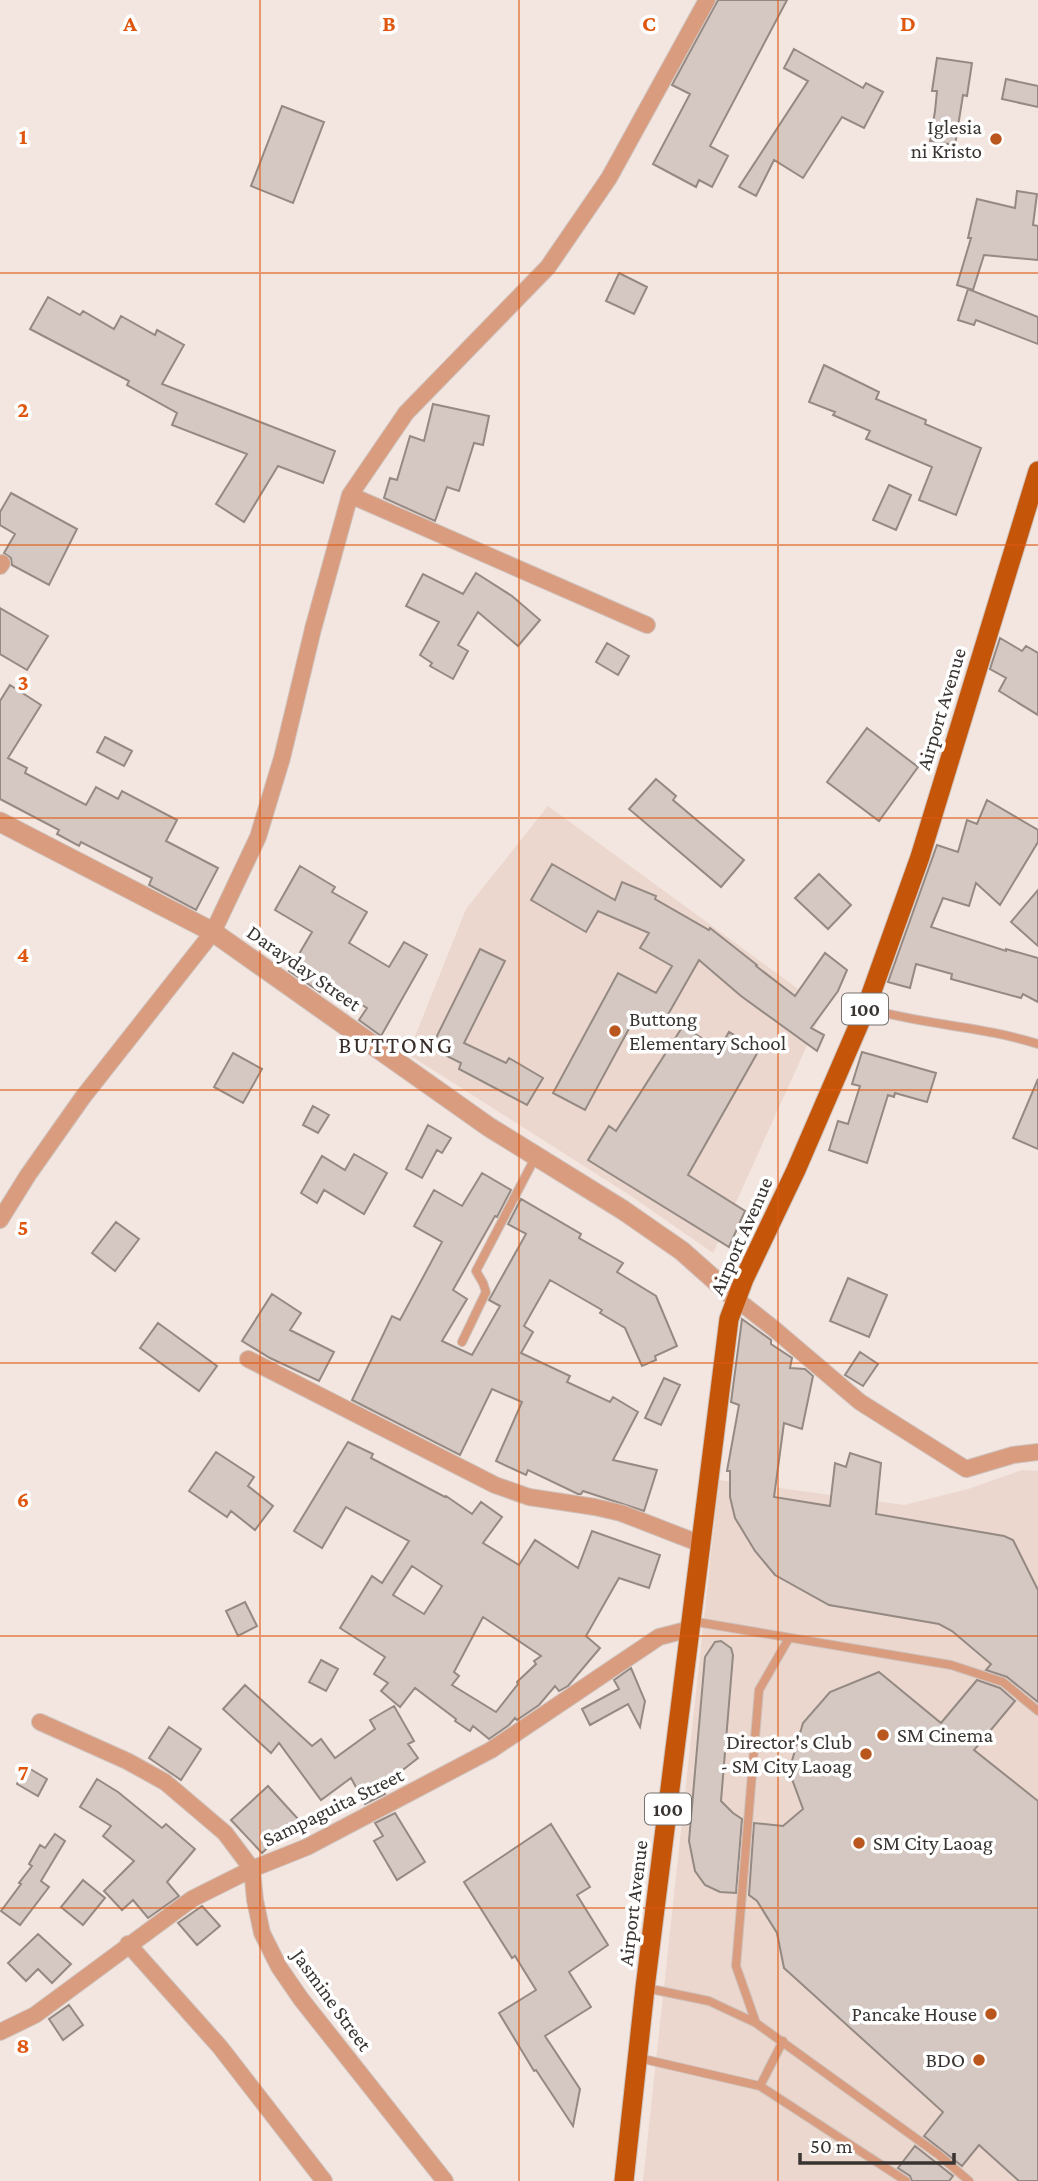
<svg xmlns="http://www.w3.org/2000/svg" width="1038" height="2181" font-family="'Crimson Pro',serif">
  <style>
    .built { fill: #ebd7cd }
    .building { fill: #d5c7c1; stroke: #958983; stroke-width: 2; fill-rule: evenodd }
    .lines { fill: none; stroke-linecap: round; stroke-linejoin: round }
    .service-casing { stroke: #cec2bc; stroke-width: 10 }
    .minor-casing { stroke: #cec2bc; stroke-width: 18 }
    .tertiary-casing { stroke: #cec2bc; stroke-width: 21 }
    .primary-casing { stroke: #cec2bc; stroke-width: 21 }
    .service { stroke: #da9c7f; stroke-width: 8 }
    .minor { stroke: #da9c7f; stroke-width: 16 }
    .tertiary { stroke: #da9c7f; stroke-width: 19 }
    .primary { stroke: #c45509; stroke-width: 19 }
    .grid { fill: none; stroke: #df570e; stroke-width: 2; stroke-opacity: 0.55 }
    .poi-dot { fill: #b9571e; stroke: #fff; stroke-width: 2.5 }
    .labels { text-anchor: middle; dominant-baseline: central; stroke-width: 7; stroke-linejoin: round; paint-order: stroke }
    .shield { fill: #fff; stroke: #74716f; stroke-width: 2 }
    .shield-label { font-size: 19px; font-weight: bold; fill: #393431 }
    .poi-label { font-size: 21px; fill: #393431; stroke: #fff; text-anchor: end }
    .street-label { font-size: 21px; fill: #393431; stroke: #fff }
    .quarter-label { font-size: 24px; letter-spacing: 2px; fill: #392e2a; stroke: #fff }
    .grid-label { font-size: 23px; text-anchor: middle; font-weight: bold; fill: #df570e; stroke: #fff; stroke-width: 7; stroke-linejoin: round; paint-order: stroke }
  </style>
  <rect width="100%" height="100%" fill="#f3e5df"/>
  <path class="built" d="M 548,806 L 824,1008 L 713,1253 L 631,1196 L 408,1054 L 466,909 Z
    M 1022,1470 L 1038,1471 L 1038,2181 L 643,2181 L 719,1480 L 904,1505 L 968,1489 Z"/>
  <path class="building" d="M 718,0 L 787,0 L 710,146 L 728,156 L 712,187 L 699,180 L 696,187 L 653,164 L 690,94 L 672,85 Z
    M 794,49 L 863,88 L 866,83 L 883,92 L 864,128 L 842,117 L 803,178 L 774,160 L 756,196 L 739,187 L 808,81 L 784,68 Z
    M 937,58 L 972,63 L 967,96 L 963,95 L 955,145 L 930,141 L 935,111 L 937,91 L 932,91 Z
    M 1006,79 L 1038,86 L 1038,107 L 1002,99 Z
    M 282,106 L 324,122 L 293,203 L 251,186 Z
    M 1017,191 L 1037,194 L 1033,225 L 1038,226 L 1038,260 L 984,255 L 973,290 L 957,285 L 971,238 L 968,238 L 977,199 L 1015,208 Z
    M 619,273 L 647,287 L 634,314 L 606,301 Z
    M 968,289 L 1038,317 L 1038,344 L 976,320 L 974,325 L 958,320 Z
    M 48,297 L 80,315 L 83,311 L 114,329 L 121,316 L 155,335 L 157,330 L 184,345 L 162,384 L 335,451 L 323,483 L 278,466 L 244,522 L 216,504 L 247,454 L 172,425 L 177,413 L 127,385 L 129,381 L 30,329 Z
    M 824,365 L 879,392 L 876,399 L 926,420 L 925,424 L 981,448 L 956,515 L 919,500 L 932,467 L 866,439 L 870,431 L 833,415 L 835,412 L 809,402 Z
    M 433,404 L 489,416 L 483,445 L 474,443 L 459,491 L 447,487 L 435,521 L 384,498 L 390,478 L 397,480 L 410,436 L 424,441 Z
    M 889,485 L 911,495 L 896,530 L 873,520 Z
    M 11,493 L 77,529 L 49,585 L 12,565 L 11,558 L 4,553 L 15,534 L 0,525 L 0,512 Z
    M 476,573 L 512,596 L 540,620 L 518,646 L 478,612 L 458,645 L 468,651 L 453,679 L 430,666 L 432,663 L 420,655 L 439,622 L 406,606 L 423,574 L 463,594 Z
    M 0,608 L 48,636 L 27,670 L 0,654 Z
    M 1000,638 L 1022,651 L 1026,646 L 1038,653 L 1038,715 L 999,691 L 1006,678 L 990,669 Z
    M 607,643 L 629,656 L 618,675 L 596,662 Z
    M 10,685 L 41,705 L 8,758 L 27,768 L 25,773 L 86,805 L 96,787 L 118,799 L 122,791 L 177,820 L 166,841 L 218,868 L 196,910 L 149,885 L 152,878 L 81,842 L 79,846 L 57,834 L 59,830 L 0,799 L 0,701 Z
    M 867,728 L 918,767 L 879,821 L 827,782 Z
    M 105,737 L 132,751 L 124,766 L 97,752 Z
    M 656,779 L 676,796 L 673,800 L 744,860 L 721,887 L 629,809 Z
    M 987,800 L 1038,830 L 1038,842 L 1000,905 L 976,883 L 969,906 L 943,898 L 931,927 L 1006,951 L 1006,949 L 1038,958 L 1038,1002 L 1023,994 L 1021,998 L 951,979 L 952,974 L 916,964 L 910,988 L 888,982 L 937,845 L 958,852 L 967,820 L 977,824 Z
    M 552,864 L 615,900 L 622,882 L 656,896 L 655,899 L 709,930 L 710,928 L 757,965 L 756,966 L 795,996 L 825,953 L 847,970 L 838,991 L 811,1028 L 824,1035 L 817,1051 L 741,996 L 699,960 L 662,1025 L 638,1012 L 585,1110 L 553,1093 L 618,973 L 656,993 L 672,966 L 640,948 L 649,933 L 598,911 L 586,932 L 531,900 Z
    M 300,866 L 335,887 L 332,892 L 367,912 L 349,943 L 389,967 L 404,942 L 427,955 L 381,1036 L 359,1020 L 367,1008 L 325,983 L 320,992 L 289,971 L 312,932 L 275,910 Z
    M 819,874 L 851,905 L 828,929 L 795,898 Z
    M 1038,890 L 1038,946 L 1011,922 Z
    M 480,949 L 505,961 L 464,1043 L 506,1063 L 509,1058 L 543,1078 L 527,1105 L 459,1069 L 461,1063 L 431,1048 Z
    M 683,1026 L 719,1049 L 729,1032 L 759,1050 L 688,1175 L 745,1211 L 729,1247 L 588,1160 L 609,1126 L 616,1131 Z
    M 862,1052 L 936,1073 L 927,1102 L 895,1093 L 894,1097 L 888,1095 L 867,1163 L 829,1150 L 838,1121 L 848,1124 L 860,1086 L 852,1084 Z
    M 233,1053 L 262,1069 L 243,1103 L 214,1087 Z
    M 1038,1079 L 1038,1149 L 1013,1138 Z
    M 313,1106 L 329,1115 L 318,1133 L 303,1125 Z
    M 428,1125 L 451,1138 L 442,1153 L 437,1150 L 422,1178 L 406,1169 Z
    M 354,1154 L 387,1173 L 364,1214 L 324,1190 L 317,1203 L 301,1193 L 322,1156 L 345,1170 Z
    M 482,1173 L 511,1190 L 497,1217 L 495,1216 L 453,1290 L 467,1299 L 442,1341 L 472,1355 L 500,1306 L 489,1300 L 526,1234 L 508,1224 L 521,1199 L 581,1234 L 579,1238 L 623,1263 L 617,1272 L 656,1296 L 677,1346 L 655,1356 L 656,1360 L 642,1366 L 625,1328 L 600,1313 L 602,1310 L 550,1280 L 524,1326 L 533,1332 L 521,1353 L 570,1376 L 567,1382 L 610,1402 L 613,1397 L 638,1412 L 613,1460 L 657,1470 L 644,1511 L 583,1491 L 581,1494 L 578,1494 L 528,1470 L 526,1475 L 496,1461 L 522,1402 L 492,1389 L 460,1455 L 352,1400 L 392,1316 L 400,1320 L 442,1242 L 414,1226 L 434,1190 L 462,1206 Z
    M 116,1222 L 139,1239 L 115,1271 L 92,1253 Z
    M 848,1278 L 887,1295 L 869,1337 L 830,1321 Z
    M 272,1294 L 301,1313 L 290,1330 L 334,1352 L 319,1381 L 270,1358 L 242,1341 Z
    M 742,1319 L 771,1340 L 771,1344 L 792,1358 L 790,1368 L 805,1369 L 813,1376 L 802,1429 L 784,1423 L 774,1497 L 830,1506 L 835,1463 L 846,1467 L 850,1453 L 881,1463 L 876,1514 L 1004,1536 L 1013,1540 L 1038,1590 L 1038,1702 L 1007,1677 L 986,1670 L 991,1664 L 952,1631 L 939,1624 L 829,1605 L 775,1575 L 755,1551 L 735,1518 L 730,1497 L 730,1471 L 727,1471 L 739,1405 L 731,1402 Z
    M 158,1323 L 217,1366 L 199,1391 L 140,1348 Z
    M 860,1352 L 878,1364 L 863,1386 L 845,1375 Z
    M 664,1378 L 680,1385 L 661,1425 L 645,1418 Z
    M 348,1442 L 373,1454 L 371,1458 L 445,1497 L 446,1496 L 472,1514 L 481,1502 L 502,1517 L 483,1543 L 519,1565 L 535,1540 L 578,1568 L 592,1531 L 660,1555 L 649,1588 L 619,1578 L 586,1636 L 600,1648 L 568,1686 L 559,1691 L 555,1686 L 539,1705 L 517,1720 L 515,1718 L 509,1725 L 489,1739 L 473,1726 L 470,1731 L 455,1721 L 456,1719 L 415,1688 L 400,1707 L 381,1691 L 388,1683 L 374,1674 L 385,1657 L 340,1628 L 372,1576 L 382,1583 L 409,1541 L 346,1507 L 322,1548 L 294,1531 ZM 412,1566 L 442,1586 L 424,1614 L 393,1595 ZM 483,1617 L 541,1656 L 534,1661 L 536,1664 L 517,1682 L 518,1684 L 496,1712 L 452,1685 L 459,1676 L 454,1672 Z
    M 216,1452 L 254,1477 L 248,1486 L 273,1506 L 255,1530 L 231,1511 L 227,1517 L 189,1491 Z
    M 245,1602 L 257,1626 L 238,1636 L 226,1611 Z
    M 721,1641 L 731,1648 L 733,1655 L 721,1801 L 733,1813 L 742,1819 L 736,1893 L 720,1892 L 705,1885 L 695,1871 L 689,1841 L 705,1657 L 715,1642 Z
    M 321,1660 L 338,1669 L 326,1691 L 309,1682 Z
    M 631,1668 L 645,1701 L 640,1727 L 628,1704 L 590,1725 L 582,1709 L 619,1689 L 614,1680 Z
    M 879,1672 L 941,1723 L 977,1680 L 1000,1688 L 1015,1701 L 974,1750 L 1038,1801 L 1038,2181 L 1019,2181 L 979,2145 L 962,2166 L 924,2136 L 943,2112 L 784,1968 L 777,1933 L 757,1901 L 749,1895 L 754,1823 L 783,1826 L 803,1809 L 789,1771 L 803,1723 L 830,1692 Z
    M 245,1685 L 312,1746 L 321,1739 L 335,1758 L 375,1729 L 370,1720 L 394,1706 L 414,1741 L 408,1744 L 418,1758 L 381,1787 L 385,1794 L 365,1804 L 351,1778 L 321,1800 L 279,1743 L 271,1753 L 223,1709 Z
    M 169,1727 L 201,1749 L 181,1780 L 149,1758 Z
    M 27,1767 L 47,1779 L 38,1796 L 17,1784 Z
    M 97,1779 L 118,1792 L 162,1828 L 166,1824 L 195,1849 L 167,1882 L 179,1896 L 148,1918 L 133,1900 L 122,1910 L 104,1891 L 134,1861 L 103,1836 L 111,1826 L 80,1807 Z
    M 268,1786 L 298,1819 L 262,1853 L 231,1820 Z
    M 395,1813 L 425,1862 L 397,1880 L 374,1841 L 383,1836 L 375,1823 Z
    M 551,1824 L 590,1887 L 577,1895 L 608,1945 L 569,1972 L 591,2007 L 545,2036 L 580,2089 L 573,2126 L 536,2070 L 534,2071 L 499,2013 L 536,1990 L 515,1956 L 512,1958 L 464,1882 Z
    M 55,1834 L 65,1841 L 41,1881 L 49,1887 L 20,1925 L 1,1911 L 21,1884 L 19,1883 L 32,1866 L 29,1864 L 40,1845 L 45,1848 Z
    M 83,1880 L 105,1898 L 83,1925 L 61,1907 Z
    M 202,1906 L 220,1926 L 197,1945 L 178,1923 Z
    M 38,1934 L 71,1964 L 52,1983 L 38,1969 L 26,1981 L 8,1963 Z
    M 69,2005 L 83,2025 L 63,2040 L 49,2019 Z
    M 915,2146 L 953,2176 L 949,2181 L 912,2181 L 910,2176 L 898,2168 Z"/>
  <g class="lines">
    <defs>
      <path id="service" d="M 866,1008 C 922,1025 982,1026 1038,1044
        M 462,1342 L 486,1292 L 483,1283 L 476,1271 L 536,1156
        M 691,1621 L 951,1665 L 1003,1682 L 1038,1711
        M 646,1988 L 709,2001 L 756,2023 L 939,2155 L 969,2181
        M 756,2023 L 736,1966 L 759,1690 L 789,1638
        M 639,2058 L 760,2086 L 906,2181
        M 760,2086 L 783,2041"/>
      <path id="minor" d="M 350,495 L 647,625
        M 0,566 L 2,563
        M 0,1220 L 28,1175 L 83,1097 L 213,932 L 258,837 L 282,758 L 313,629 L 350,495 L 406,413 L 548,267 L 609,178 L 707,0
        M 736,1299 L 773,1328 L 860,1402 L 966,1469 L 1013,1455 L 1038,1452
        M 248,1359 L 495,1485 L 529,1497 L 595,1507 L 621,1513 L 701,1544
        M 40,1722 L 127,1761 L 165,1782 L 225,1833 L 252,1869 L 255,1900 L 262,1933 L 279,1967 L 301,1999 L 445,2181
        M 128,1944 L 220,2047 L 324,2181
        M 0,2032 L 35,2015 L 192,1899 L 252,1869 L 307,1847 L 491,1750 L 659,1637 L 690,1629"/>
      <path id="tertiary" d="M 0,822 L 213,932 L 489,1127 L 623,1210 L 682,1251 L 736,1299"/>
      <path id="primary" d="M 624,2181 L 645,1988 L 729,1319 L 744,1279 L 796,1170 L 866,1008 L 920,857 L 1038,471"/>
    </defs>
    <use href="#service" class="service-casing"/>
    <use href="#minor" class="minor-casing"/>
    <use href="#tertiary" class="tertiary-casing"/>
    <use href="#primary" class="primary-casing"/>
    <use href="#service" class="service"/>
    <use href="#minor" class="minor"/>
    <use href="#tertiary" class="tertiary"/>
    <use href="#primary" class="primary"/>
  </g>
  <path class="grid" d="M 260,0 L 260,2181M 519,0 L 519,2181M 778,0 L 778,2181M 0,273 L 1038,273M 0,545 L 1038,545M 0,818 L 1038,818M 0,1090 L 1038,1090M 0,1363 L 1038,1363M 0,1636 L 1038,1636M 0,1908 L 1038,1908"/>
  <g class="poi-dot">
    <circle cx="996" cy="139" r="7"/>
    <circle cx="615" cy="1031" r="7"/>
    <circle cx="883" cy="1735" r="7"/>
    <circle cx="866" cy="1754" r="7"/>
    <circle cx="859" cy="1843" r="7"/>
    <circle cx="991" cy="2014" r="7"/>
    <circle cx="979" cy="2060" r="7"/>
  </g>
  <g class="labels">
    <g class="shield">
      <rect x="842" y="993.5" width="46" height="31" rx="5"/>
      <rect x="645" y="1793.5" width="46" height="31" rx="5"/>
    </g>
    <g class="shield-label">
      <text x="865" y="1009">100</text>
      <text x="668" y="1809">100</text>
    </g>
    <g class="poi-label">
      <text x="982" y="127">Iglesia<tspan x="982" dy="24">ni Kristo</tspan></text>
      <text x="629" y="1019" text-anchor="start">Buttong<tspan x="629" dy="24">Elementary School</tspan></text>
      <text x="897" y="1735" text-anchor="start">SM Cinema</text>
      <text x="852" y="1742">Director's Club<tspan x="852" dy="24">- SM City Laoag</tspan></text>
      <text x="873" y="1843" text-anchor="start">SM City Laoag</text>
      <text x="977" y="2014">Pancake House</text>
      <text x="965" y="2060">BDO</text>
    </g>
    <g class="street-label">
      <text transform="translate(941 709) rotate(-73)">Airport Avenue</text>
      <text transform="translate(304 968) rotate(35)">Darayday Street</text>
      <text transform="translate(741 1236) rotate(-66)">Airport Avenue</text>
      <text transform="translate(333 1807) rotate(-26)">Sampaguita Street</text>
      <text transform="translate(633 1903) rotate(-83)">Airport Avenue</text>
      <text transform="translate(332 2000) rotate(54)">Jasmine Street</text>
    </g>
    <g class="quarter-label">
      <text x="396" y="1044">BUTTONG</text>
    </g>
  </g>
  <g class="grid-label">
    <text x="130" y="31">A</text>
    <text x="389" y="31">B</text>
    <text x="649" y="31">C</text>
    <text x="908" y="31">D</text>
    <text x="23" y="144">1</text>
    <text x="23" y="417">2</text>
    <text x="23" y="690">3</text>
    <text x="23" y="962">4</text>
    <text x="23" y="1235">5</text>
    <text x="23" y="1507">6</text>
    <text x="23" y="1780">7</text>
    <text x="23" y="2053">8</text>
  </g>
  <path d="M800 2153v10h154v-10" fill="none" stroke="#393431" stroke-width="3.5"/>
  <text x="810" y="2153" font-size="21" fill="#393431" stroke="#ffffff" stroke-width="5" paint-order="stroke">50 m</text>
</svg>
